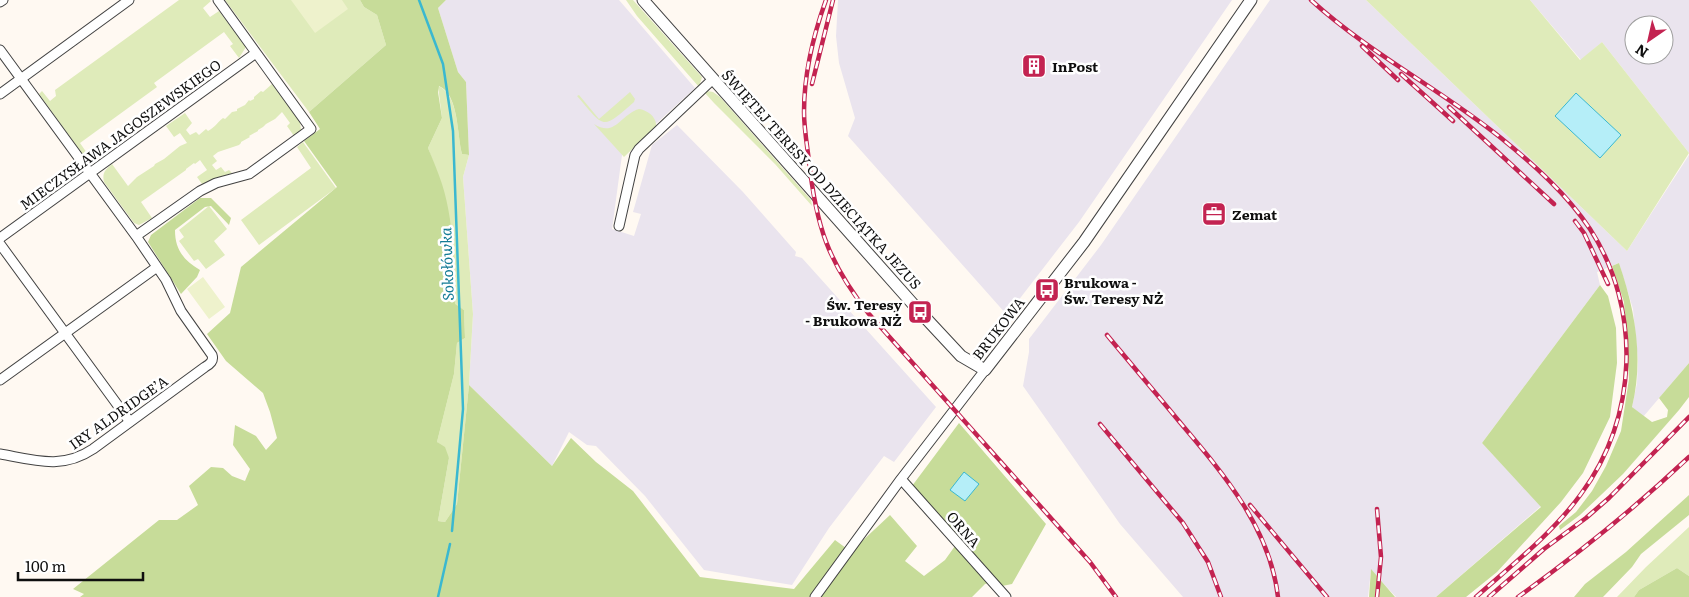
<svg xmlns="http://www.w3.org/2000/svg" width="1689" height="597" font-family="Literata,serif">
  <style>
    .industrial { fill: #eae4ee; fill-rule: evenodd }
    .green { fill: #dfebba }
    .forest { fill: #c7dc99 }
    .pitch { fill: #eef2cc }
    .water { fill: #b5eef8; stroke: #3ab8d0 }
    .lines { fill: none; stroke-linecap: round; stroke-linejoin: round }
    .stream { stroke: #3ab8d0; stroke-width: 2.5 }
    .minor-casing { stroke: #424242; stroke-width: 11 }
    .tertiary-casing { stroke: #424242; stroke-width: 13 }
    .minor { stroke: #fff; stroke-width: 9 }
    .tertiary { stroke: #fff; stroke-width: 11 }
    .rail-casing { stroke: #c32351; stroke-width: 4.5 }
    .rail { stroke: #fff; stroke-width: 2.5; stroke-dasharray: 8; stroke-linecap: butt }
    .labels { text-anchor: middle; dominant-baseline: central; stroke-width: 5; stroke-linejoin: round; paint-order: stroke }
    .poi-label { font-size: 14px; font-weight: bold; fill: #0f0f0f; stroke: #fff; text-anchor: start }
    .street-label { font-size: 14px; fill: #0f0f0f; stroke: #fff }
    .water-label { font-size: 15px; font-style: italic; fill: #157c96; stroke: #fff }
  </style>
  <rect width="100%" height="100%" fill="#fff9f2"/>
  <path class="industrial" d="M 446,0 L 619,0 L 695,88 L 622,155 L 612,229 L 634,236 L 641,214 L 633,212 L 652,145 L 677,125 L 743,192 L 796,252 L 795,256 L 802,258 L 936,407 L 894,462 L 884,456 L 829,528 L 792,585 L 704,570 L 645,496 L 596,446 L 587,445 L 569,432 L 552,466 L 469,385 L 473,314 L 463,177 L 469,155 L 466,82 L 458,72 L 438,8 Z
    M 838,0 L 1232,0 L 1079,222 L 1007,315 L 848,136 L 855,118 L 839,63 L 836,36 Z
    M 1270,0 L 1366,0 L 1627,251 L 1689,155 L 1689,363 L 1643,417 L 1632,407 L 1637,383 L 1638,361 L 1633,309 L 1619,263 L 1597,272 L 1600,285 L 1482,443 L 1541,506 L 1436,597 L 1396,597 L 1371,570 L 1368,597 L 1183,597 L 1120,524 L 1023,386 L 1029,352 L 1029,339 L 1101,245 Z
    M 1530,0 L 1689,0 L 1689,153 L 1602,42 L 1581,60 ZM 1634,25 L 1664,25 L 1664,55 L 1634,55 Z"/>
  <path class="green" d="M 179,0 L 210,0 L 211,1 L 203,8 L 210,17 L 219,11 L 246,47 L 239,58 L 230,46 L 233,44 L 224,32 L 154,83 L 157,87 L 80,143 L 89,156 L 86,159 L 39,94 L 42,91 L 50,101 L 56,96 L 55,90 Z
    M 225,0 L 360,0 L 364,7 L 377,15 L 386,45 L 309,112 Z
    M 626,0 L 633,0 L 702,77 L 699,87 L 637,16 Z
    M 1366,0 L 1530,0 L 1580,60 L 1602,42 L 1689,153 L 1627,251 Z
    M 272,84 L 300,122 L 301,130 L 294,136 L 287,126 L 290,123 L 282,112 L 275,119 L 266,124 L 263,127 L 258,130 L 258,131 L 249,136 L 250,137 L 241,142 L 241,143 L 239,145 L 218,152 L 213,156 L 217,161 L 212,165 L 216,170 L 221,167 L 225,172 L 229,170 L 232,173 L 202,184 L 197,177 L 207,170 L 200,160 L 195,164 L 194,163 L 186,169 L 186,170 L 141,202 L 152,218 L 139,225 L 134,223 L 104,182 C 102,173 105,170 112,164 L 128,186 L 137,177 L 154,166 L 155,164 L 164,159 L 180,146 L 187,143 L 180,133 L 174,137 L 166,126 L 185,113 L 192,123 L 186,130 L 190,135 L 196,132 L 199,135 L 206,129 L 208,131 C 215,127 217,123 223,118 L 225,119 L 232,112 L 237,111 L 237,109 L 245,105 L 249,100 L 250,101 L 254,99 L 254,97 L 261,91 L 263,92 Z
    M 438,86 C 459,94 457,135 462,154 L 469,155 L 463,177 L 473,314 L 469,385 L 457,504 L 445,522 L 438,521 L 449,458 L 437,442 L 454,374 L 457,343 L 465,338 L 464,310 L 455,305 L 433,162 L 428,148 L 442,118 Z
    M 707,91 L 713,92 L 720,97 L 811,200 L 812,206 L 775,164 L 714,103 L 705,93 Z
    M 630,92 L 635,99 L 634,102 C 601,131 605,128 577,96 L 579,95 L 599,119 Z
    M 639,109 C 647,110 657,117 656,126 L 624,157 L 594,124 C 615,138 621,114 639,109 Z
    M 303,142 L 336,188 L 259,245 L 241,220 L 311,168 L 297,147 Z
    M 209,206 L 227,229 L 214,241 L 225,255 L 206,269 L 198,259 L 194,261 L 179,241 L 184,237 L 179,230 Z
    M 1689,527 L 1689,576 L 1677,568 L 1639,590 L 1634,597 L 1617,597 L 1646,567 Z"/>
  <path class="forest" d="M 360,0 L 446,0 L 438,8 L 458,72 L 466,82 L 469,155 L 462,154 C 457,136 459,94 439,86 L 438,92 L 442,118 L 428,148 C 433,160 438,172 442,184 C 454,221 454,266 455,304 L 464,310 L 465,338 L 457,343 L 454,374 L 437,442 L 445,447 L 449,458 L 438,521 L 445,522 L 457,504 L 469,385 L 552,466 L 571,438 L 596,462 L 633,491 L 700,577 L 794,589 L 835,540 L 850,551 L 859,544 L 890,515 L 917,546 L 905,561 L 924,576 L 945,560 L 960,539 L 912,486 L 959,423 L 1046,524 L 1012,584 L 1002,586 L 996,581 L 985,584 L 972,597 L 80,597 L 84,594 L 73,589 L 159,520 L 177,520 L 198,505 L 189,486 L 211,467 L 223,468 L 232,476 L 245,481 L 250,469 L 233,445 L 235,425 L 256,436 L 266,450 L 277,438 L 270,412 L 263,393 L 226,361 L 207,334 L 230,313 L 241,267 L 337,187 L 304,141 L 320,129 L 309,112 L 386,45 L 377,15 L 364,7 Z
    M 200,198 L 211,198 L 231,218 L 229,225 L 211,206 L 205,207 L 175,230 C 175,249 183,260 200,270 L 197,277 L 181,294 L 148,242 L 151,235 Z
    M 1619,263 C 1635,310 1644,358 1632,407 L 1652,422 L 1667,417 L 1668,410 L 1659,398 L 1689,363 L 1689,397 L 1679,410 L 1623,474 L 1580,515 L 1560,530 L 1559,526 L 1576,512 L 1592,491 L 1606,466 L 1621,431 L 1629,379 L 1624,302 L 1612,266 Z
    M 1600,285 L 1608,296 L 1616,328 L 1617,363 L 1610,417 L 1583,473 L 1561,502 L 1497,572 L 1466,597 L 1436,597 L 1541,507 L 1482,443 Z
    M 1689,495 L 1689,515 L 1641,554 L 1632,567 L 1603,597 L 1574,597 L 1585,584 L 1626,552 Z
    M 1677,568 L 1689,576 L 1689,597 L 1634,597 L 1639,590 Z
    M 1371,569 L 1395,597 L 1369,597 Z"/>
  <path class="pitch" d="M 291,0 L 342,0 L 348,9 L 315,33 Z
    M 203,277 L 225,307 L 209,319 L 187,289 Z"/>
  <path class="water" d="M 1576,93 L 1621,135 L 1600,158 L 1555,116 Z
    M 964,472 L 979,484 L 965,501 L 950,490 Z"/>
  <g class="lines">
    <path class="stream" d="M 419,0 L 443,64 L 453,131 L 463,409 L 452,531
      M 438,597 L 450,544"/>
    <defs>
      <path id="minor" d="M 0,2 L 3,0
        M 0,50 L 136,236 L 166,280 L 181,311 L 212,355 C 214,361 210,364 205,367 L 93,449 C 62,470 34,460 0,454
        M 0,94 L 129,0
        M 619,226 L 635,155 L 639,149 L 713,79
        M 136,236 L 200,191 L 216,183 L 249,174 L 311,129 L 218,0
        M 0,238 L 256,53
        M 0,244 L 130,422
        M 0,380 L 157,267
        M 901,479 L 1006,597
        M 815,597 L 901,479 L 985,370"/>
      <path id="tertiary" d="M 643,0 L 920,312 L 961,356 L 985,370 L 1084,242 L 1251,0"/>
    </defs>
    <use href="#minor" class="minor-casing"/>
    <use href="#tertiary" class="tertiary-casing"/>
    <use href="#minor" class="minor"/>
    <use href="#tertiary" class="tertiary"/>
    <defs>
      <path id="rail" d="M 826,0 C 813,36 804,73 804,112 C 804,128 807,145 809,161 C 816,226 828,262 869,314 L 1090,562 L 1116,597
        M 1311,0 C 1369,53 1440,89 1501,138 C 1533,164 1567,194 1590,229 C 1642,309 1638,418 1581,494 C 1553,533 1512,565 1476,597
        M 1362,46 L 1398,80
        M 1401,74 L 1453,121
        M 812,84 L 833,0
        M 1449,107 L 1554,204
        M 1575,221 L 1584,233 L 1608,284
        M 1107,335 C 1131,364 1155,392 1178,420 C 1222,472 1270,527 1278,597
        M 1100,424 L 1183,523 L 1208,562 L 1221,597
        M 1250,505 L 1327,597
        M 1377,597 L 1381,557 L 1377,509
        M 1489,597 L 1544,549 L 1586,518 L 1609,498 L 1689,417
        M 1518,597 C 1578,554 1635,508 1689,457"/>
    </defs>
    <use href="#rail" class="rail-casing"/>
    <use href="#rail" class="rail"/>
  </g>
  <defs>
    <symbol id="building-square" viewBox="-11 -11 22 22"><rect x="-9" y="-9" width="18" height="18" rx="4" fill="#c32351" stroke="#fff"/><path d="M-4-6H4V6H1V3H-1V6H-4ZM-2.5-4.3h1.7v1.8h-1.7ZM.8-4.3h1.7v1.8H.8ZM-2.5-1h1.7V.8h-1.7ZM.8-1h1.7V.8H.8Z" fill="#fff"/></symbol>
    <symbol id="office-square" viewBox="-11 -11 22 22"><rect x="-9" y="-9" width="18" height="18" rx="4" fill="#c32351" stroke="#fff"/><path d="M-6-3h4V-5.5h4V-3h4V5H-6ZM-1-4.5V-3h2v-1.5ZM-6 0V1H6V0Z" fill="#fff"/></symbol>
    <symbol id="bus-square" viewBox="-11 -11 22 22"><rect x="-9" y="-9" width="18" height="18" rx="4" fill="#c32351" stroke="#fff"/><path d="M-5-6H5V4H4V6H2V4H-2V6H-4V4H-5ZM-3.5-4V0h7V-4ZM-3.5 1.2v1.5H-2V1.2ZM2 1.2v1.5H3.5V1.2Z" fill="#fff"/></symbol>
  </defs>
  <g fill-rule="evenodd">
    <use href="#building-square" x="1020" y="52" width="28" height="28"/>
    <use href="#office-square" x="1200" y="200" width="28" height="28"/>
    <use href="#bus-square" x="1033" y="276" width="28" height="28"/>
    <use href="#bus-square" x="906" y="298" width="28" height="28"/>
  </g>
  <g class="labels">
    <g class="poi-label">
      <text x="1052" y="66">InPost</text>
      <text x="1232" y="214">Zemat</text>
      <text x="1064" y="282">Brukowa -<tspan x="1064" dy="16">Św. Teresy NŻ</tspan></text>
      <text x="902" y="304" text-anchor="end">Św. Teresy<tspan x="902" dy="16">- Brukowa NŻ</tspan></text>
    </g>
    <g class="street-label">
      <text transform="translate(120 134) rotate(-36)">MIECZYSŁAWA JAGOSZEWSKIEGO</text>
      <text transform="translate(822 179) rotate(48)">ŚWIĘTEJ TERESY OD DZIECIĄTKA JEZUS</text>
      <text transform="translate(998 328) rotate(-52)">BRUKOWA</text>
      <text transform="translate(118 412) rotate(-35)">IRY ALDRIDGE’A</text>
      <text transform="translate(964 529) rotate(49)">ORNA</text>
    </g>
    <g class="water-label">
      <text transform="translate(446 264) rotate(-92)">Sokołówka</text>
    </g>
  </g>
  <g transform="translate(1649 40) rotate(214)"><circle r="24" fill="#ffffff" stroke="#9f9f9f"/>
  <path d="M0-4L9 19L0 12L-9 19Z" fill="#c32351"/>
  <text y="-8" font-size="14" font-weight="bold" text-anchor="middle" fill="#0f0f0f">N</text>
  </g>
  <path d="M18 572v8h125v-8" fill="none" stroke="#0f0f0f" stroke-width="2.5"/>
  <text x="25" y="572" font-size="15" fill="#0f0f0f" stroke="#ffffff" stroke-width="4" paint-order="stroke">100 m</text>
</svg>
